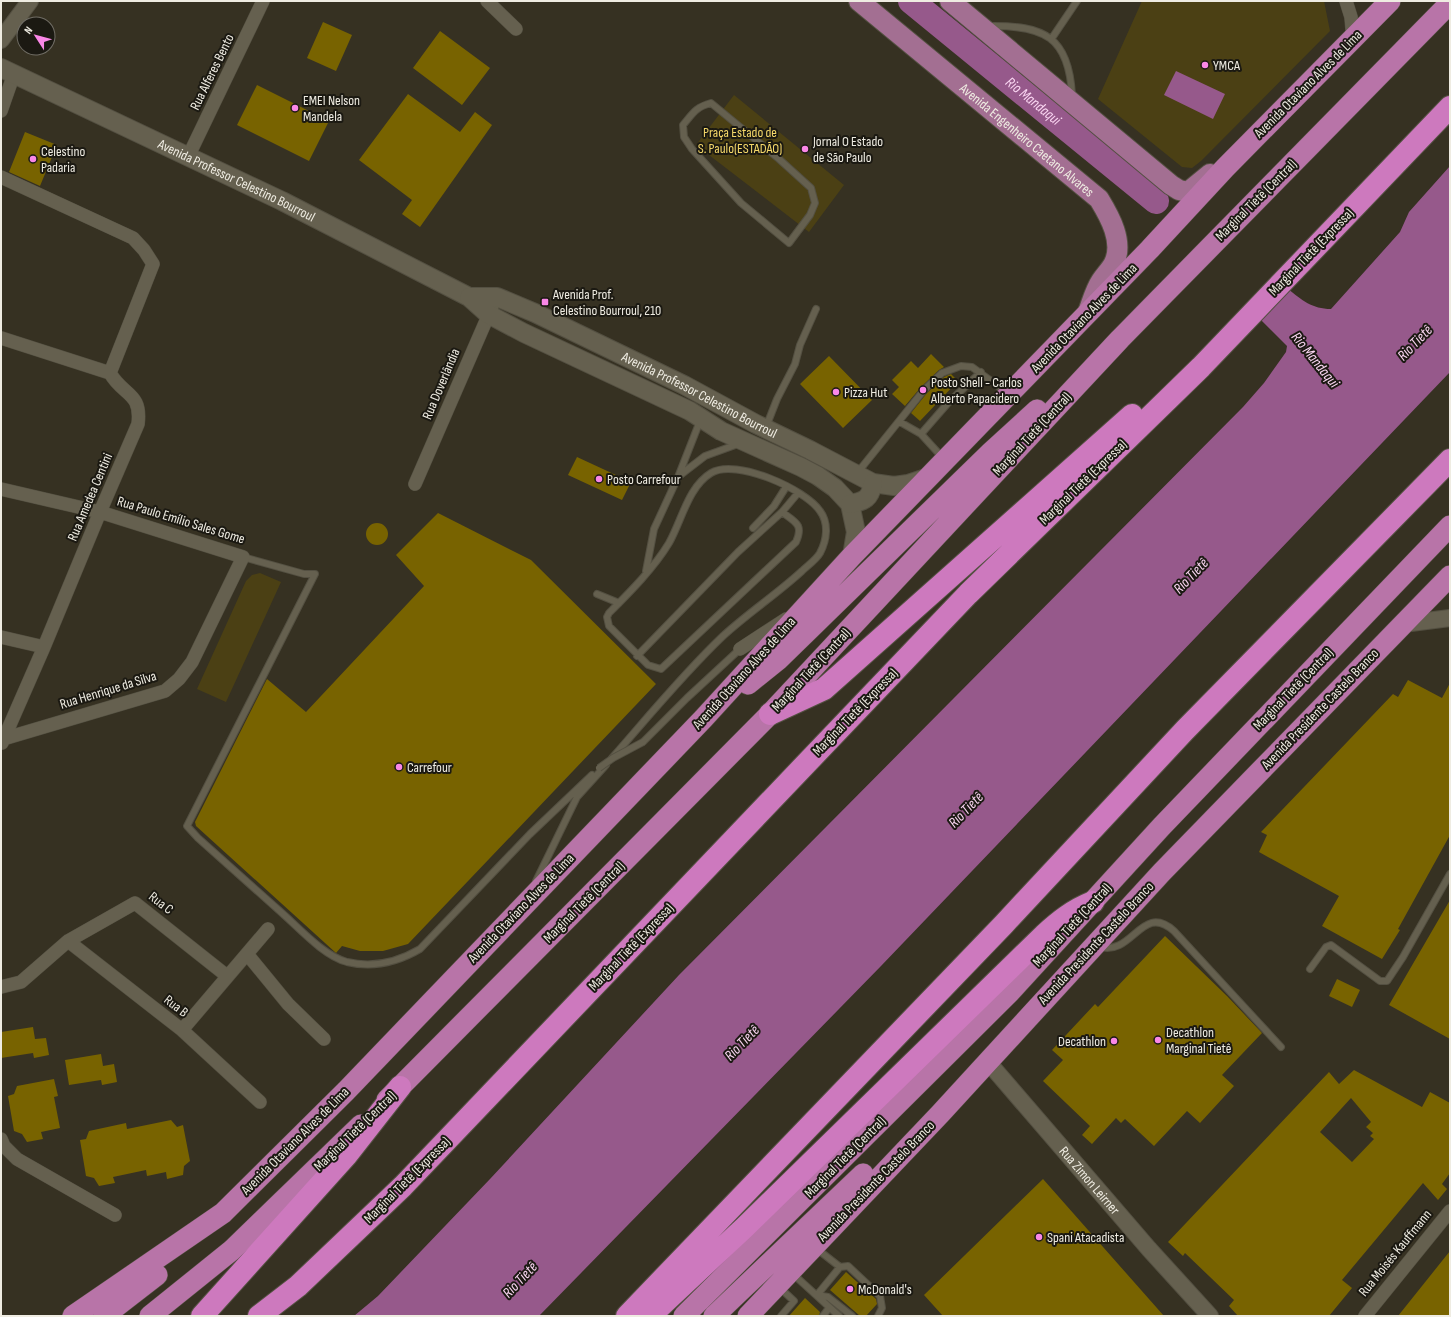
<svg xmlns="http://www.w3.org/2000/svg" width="1451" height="1317" font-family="'Sofia Sans Condensed',sans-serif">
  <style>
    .green { fill: #4b4014 }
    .water { fill: #96598b }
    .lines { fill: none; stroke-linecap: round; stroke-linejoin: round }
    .river { stroke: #96598b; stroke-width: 26 }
    .building { fill: #786300; fill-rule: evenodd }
    .service-casing { stroke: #545042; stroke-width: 8 }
    .minor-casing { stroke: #545042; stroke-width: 14 }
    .tertiary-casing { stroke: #545042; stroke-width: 18 }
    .secondary-casing { stroke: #545042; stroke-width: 20 }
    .primary-casing { stroke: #545042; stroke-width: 22 }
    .trunk-casing { stroke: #545042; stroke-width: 22 }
    .motorway-casing { stroke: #545042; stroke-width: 24 }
    .service { stroke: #65604f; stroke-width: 6 }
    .minor { stroke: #65604f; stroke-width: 13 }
    .tertiary { stroke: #65604f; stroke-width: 16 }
    .secondary { stroke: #65604f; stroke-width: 18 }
    .primary { stroke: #a36f92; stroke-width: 20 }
    .trunk { stroke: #b874a8; stroke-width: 21 }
    .motorway { stroke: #cd79be; stroke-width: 22 }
    .service-bridge-casing { stroke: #545042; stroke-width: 8; stroke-linecap: butt }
    .service-bridge { stroke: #65604f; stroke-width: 6 }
    .poi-dot { fill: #fa87e7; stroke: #1b1912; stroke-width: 1.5 }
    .labels { text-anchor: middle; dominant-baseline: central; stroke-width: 4; stroke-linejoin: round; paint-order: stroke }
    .poi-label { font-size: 14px; fill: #efece2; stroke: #1b1912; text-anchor: start }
    .street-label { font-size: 14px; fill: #efece2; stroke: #1b1912 }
    .park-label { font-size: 14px; fill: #f6d96a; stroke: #1b1912 }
    .water-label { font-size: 15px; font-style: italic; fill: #fbd7f3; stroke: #1b1912 }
  </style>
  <rect width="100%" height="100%" fill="#363122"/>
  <path class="green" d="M 1142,1 L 1324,1 L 1330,31 L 1201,161 L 1192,168 L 1182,167 L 1098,99 Z
    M 734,95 L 844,185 L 809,232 L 696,145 Z
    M 260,573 L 281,582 L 226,702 L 197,689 L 246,581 L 252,575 Z"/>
  <path class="water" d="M 1176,71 L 1225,94 L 1213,119 L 1164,95 Z
    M 1450,166 L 1450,372 L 881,966 L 539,1316 L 354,1316 L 378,1296 L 490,1179 L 679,975 L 1243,407 L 1264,383 L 1286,352 L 1287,346 L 1261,320 L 1288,289 C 1302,300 1312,309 1331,309 L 1400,232 L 1409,212 Z"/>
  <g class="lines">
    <path class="river" id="s1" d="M 911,1 L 1156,201"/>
  </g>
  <path class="building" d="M 323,22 L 352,35 L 336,71 L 307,58 Z
    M 440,31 L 490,68 L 462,105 L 413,68 Z
    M 257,85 L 329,121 L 309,161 L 237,125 Z
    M 408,94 L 460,132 L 475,112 L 492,125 L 420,227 L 402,214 L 412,200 L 359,160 Z
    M 25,132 L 57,145 L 40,186 L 9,172 Z
    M 931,354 L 944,367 L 939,370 L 921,387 L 905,406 L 892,394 L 899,387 L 892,380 L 911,361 L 918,368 Z
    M 829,356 L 872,400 L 843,428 L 800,384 Z
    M 951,374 L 958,381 L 920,421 L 911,413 L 927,393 L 944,377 Z
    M 577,457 L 631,482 L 622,500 L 568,475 Z
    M 438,513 L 531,560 L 656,684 L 408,944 L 383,951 L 360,951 L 342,946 L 336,953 L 196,826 L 195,822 L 267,679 L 306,712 L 424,586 L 396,555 Z
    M366 534a11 11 0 1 1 22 0a11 11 0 1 1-22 0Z
    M 1408,680 L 1442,698 L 1450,683 L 1450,835 L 1398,929 L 1400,930 L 1382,959 L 1322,926 L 1339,896 L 1259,852 L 1267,835 L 1261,832 L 1393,694 L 1398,697 Z
    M 1450,900 L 1450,1039 L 1389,1005 Z
    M 1165,936 L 1227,996 L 1262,1033 L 1222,1075 L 1234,1086 L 1200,1123 L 1187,1111 L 1154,1146 L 1125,1119 L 1121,1123 L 1116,1118 L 1092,1144 L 1082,1135 L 1090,1126 L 1043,1081 L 1063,1060 L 1052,1050 L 1095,1004 L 1098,1007 Z
    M 1337,979 L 1360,990 L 1352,1007 L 1329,996 Z
    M 33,1027 L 35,1039 L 46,1038 L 49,1055 L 34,1058 L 33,1053 L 1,1058 L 1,1032 Z
    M 101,1054 L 103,1066 L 114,1064 L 117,1082 L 102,1085 L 101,1080 L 69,1085 L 65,1060 Z
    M 1354,1070 L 1422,1107 L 1430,1092 L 1450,1103 L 1450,1173 L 1442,1184 L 1447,1189 L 1438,1200 L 1423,1183 L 1342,1280 L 1352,1288 L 1329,1316 L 1238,1316 L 1229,1306 L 1234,1300 L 1185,1253 L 1183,1256 L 1168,1242 L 1329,1072 L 1339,1084 ZM 1351,1098 L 1371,1122 L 1366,1127 L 1373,1133 L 1370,1136 L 1374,1139 L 1352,1162 L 1320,1132 Z
    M 54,1079 L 58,1096 L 54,1097 L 60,1128 L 41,1132 L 43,1139 L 27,1142 L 22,1134 L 14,1131 L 8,1096 L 14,1094 L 17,1086 Z
    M 171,1120 L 177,1127 L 183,1125 L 190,1161 L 184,1166 L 183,1175 L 167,1179 L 166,1172 L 147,1176 L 146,1170 L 113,1177 L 115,1183 L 99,1186 L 94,1178 L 86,1176 L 80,1140 L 86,1139 L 89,1131 L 126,1123 L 127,1129 Z
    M 1043,1179 L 1164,1316 L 943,1316 L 924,1295 Z
    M 1450,1251 L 1450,1316 L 1398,1316 Z
    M 846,1272 L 876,1299 L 877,1304 L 866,1316 L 860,1316 L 830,1290 Z
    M 805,1298 L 820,1312 L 819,1316 L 789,1316 Z"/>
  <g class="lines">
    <defs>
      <path id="service" d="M 989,26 C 1044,25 1069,37 1072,95
        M 1052,38 L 1077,1
        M 711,103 L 779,159 L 811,188 L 815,203 L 810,215 L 789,243 L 741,203 L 692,149 L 684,137 L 683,125 C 693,113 696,107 711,103 Z
        M 900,422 L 921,434 L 942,457
        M 766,427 L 777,399 L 795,364 L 800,345 L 816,309
        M 921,434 L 948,403 L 981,372
        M 858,472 L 924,390 L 942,373 L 961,366 L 972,367 L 1006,392
        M 679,476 L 705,456 L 738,444
        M 753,528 L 774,506 L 786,487
        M 243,557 L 304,574 L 315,574 L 187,826 L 198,838 C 226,863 254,888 282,913 C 300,929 324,956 347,962 C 373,968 398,962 420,949 L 530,834 L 592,775
        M 646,571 L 654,529 L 678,477 L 700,421
        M 597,594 L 619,603
        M 637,656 L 738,552 L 782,512 L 798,493
        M 643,742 L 687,698 L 740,649
        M 612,758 C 648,717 684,673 723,636 C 748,613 777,594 802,571 C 807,566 816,560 820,553 C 827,540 829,523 820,511 C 805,489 736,458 711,473 C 688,487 682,520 669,543 C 654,568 630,592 609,613 L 607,617 L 609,626 L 648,665 L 661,669 L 796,542 C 804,524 795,522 782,512
        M 536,881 L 577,797 L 606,765
        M 1100,947 C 1133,956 1142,902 1174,931 L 1281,1047
        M 1310,969 L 1326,947 L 1331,945 L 1380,981 L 1387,981 L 1403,957 L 1450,874
        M 817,1249 L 840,1267 L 848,1266 L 880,1296 L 882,1308 L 878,1316
        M 793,1274 L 839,1316
        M 779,1287 L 794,1301 L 781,1316
        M 817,1295 L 828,1297 L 852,1316
        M 817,1295 L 840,1267
        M 823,1316 L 829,1308"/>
      <path id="minor" d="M 487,1 L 516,29
        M 1346,1 L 1351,17 L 1353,39
        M 1,111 L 14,74
        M 188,157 L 263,1
        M 1,177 L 133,238 L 144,250 L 153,264 L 110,373
        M 1,338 L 110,373 C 123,396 142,392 138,424 L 100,512 L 44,647 L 2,743
        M 415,484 L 492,307
        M 1,489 L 100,512 L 243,557 L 192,662 L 179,679 L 165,691 L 3,739
        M 1,637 L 44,647
        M 740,649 L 786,619
        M 68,941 L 182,1030 L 260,1102
        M 247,954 L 288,1004 L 324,1039
        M 1,987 L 21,982 L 68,941 L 135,903 L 227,976
        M 182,1030 L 268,929
        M 1,1139 L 4,1146 L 17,1159 L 115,1215
        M 1365,1316 L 1450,1211"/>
      <g id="tertiary">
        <path d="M 1,40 L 30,1"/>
        <path d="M 1403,624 L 1450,618"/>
        <path id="s2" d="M 988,1062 L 1149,1249 L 1210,1316"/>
      </g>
      <g id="secondary">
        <path id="s3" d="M 1,68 L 282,201 L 469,297 L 488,314 L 524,333 L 690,411 L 721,431 L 801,467 L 818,476 L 835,488 L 850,504 L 856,532 L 852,556"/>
        <path id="s4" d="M 469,297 L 497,297 L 535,313 L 684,385 L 756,424 L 810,450 L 873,483 L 894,486 L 908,484 L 929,477"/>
        <path d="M 850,504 C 865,501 870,499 873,483"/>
      </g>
      <g id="primary">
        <path id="s5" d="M 859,1 L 1099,199 C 1110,217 1124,242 1114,263 C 1111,269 1105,275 1101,281 C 1095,290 1092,302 1088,312"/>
        <path d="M 950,1 L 1171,185 L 1179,190 L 1188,192 L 1210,174"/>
      </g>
      <path id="trunk" d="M 748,684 L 779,659 L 990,453 L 1037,410
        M 387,1100 L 770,714 L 1120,339 L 1450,3
        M 73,1316 L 223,1213 L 346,1091 L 703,719 L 852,556 L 1150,249 L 1225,168 L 1390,1
        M 104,1316 L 157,1275
        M 150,1316 L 232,1250 L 361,1125
        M 684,1316 L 1010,992 L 1162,826 L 1450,526
        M 714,1316 L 863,1174
        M 748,1316 L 940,1114 L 1162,872 L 1450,576"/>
      <path id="motorway" d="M 770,714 L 824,689 L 1132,415
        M 202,1316 L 346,1156 L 400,1087
        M 259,1316 L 298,1286 L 403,1186 L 968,594 L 1201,367 L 1450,107
        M 627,1316 L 1004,924 L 1185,730 L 1450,460
        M 650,1316 L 745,1227 L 1044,935 C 1059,921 1073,910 1093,902"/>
    </defs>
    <use href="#service" class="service-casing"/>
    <use href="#minor" class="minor-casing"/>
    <use href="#tertiary" class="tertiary-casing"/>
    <use href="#secondary" class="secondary-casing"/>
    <use href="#primary" class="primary-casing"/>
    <use href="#trunk" class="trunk-casing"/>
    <use href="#motorway" class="motorway-casing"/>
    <use href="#service" class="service"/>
    <use href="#minor" class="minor"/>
    <use href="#tertiary" class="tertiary"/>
    <use href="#secondary" class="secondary"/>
    <use href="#primary" class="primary"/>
    <use href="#trunk" class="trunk"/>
    <use href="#motorway" class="motorway"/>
    <defs>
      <path id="service-bridge" d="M 599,768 L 613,758 L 643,742"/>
    </defs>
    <use href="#service-bridge" class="service-bridge-casing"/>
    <use href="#service-bridge" class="service-bridge"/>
  </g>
  <g class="poi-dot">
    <circle cx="1205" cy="65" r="4"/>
    <circle cx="295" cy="108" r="4"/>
    <circle cx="805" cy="149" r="4"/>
    <circle cx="33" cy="159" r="4"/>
    <rect x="541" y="298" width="8" height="8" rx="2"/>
    <circle cx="923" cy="390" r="4"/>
    <circle cx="836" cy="392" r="4"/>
    <circle cx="599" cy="479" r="4"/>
    <circle cx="399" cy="767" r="4"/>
    <circle cx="1158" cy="1040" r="4"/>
    <circle cx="1114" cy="1041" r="4"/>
    <circle cx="1039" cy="1237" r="4"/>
    <circle cx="850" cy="1289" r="4"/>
  </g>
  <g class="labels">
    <g class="poi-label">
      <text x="1213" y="65">YMCA</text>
      <text x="303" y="100">EMEI Nelson<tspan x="303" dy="16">Mandela</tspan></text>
      <text x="813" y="141">Jornal O Estado<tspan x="813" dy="16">de São Paulo</tspan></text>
      <text x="41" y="151">Celestino<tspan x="41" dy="16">Padaria</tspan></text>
      <text x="553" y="294">Avenida Prof.<tspan x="553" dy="16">Celestino Bourroul, 210</tspan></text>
      <text x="931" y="382">Posto Shell - Carlos<tspan x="931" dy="16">Alberto Papacidero</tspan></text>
      <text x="844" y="392">Pizza Hut</text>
      <text x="607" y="479">Posto Carrefour</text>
      <text x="407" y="767">Carrefour</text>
      <text x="1166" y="1032">Decathlon<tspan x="1166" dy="16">Marginal Tietê</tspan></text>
      <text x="1106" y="1041" text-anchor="end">Decathlon</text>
      <text x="1047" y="1237">Spani Atacadista</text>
      <text x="858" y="1289">McDonald's</text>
    </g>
    <g class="street-label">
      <text transform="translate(212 72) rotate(-64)">Rua Alferes Bento</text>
      <text transform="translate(1308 84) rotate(-45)">Avenida Otaviano Alves de Lima</text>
      <text stroke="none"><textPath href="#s5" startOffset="218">Avenida Engenheiro Caetano Alvares</textPath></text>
      <text stroke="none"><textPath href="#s3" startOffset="261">Avenida Professor Celestino Bourroul</textPath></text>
      <text transform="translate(1256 200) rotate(-45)">Marginal Tietê (Central)</text>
      <text transform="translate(1311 252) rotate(-46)">Marginal Tietê (Expressa)</text>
      <text transform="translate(1084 318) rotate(-46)">Avenida Otaviano Alves de Lima</text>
      <text transform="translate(441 384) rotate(-67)">Rua Doverlândia</text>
      <text stroke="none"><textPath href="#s4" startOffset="253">Avenida Professor Celestino Bourroul</textPath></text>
      <text transform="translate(1032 434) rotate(-47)">Marginal Tietê (Central)</text>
      <text transform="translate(1083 482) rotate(-44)">Marginal Tietê (Expressa)</text>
      <text transform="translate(90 497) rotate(-67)">Rua Amedea Centini</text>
      <text transform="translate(181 520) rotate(17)">Rua Paulo Emílio Sales Gome</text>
      <text transform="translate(811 670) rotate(-47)">Marginal Tietê (Central)</text>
      <text transform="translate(744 673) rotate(-48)">Avenida Otaviano Alves de Lima</text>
      <text transform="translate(1293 689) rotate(-46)">Marginal Tietê (Central)</text>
      <text transform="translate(108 690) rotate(-17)">Rua Henrique da Silva</text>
      <text transform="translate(1320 709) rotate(-46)">Avenida Presidente Castelo Branco</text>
      <text transform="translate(855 712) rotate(-46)">Marginal Tietê (Expressa)</text>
      <text transform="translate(584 902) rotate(-45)">Marginal Tietê (Central)</text>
      <text transform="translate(161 903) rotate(38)">Rua C</text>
      <text transform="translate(521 908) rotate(-46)">Avenida Otaviano Alves de Lima</text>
      <text transform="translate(1072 925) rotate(-47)">Marginal Tietê (Central)</text>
      <text transform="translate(1096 943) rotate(-47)">Avenida Presidente Castelo Branco</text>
      <text transform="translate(631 947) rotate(-46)">Marginal Tietê (Expressa)</text>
      <text transform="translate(176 1006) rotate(38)">Rua B</text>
      <text transform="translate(355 1131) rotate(-44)">Marginal Tietê (Central)</text>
      <text transform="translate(295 1141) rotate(-45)">Avenida Otaviano Alves de Lima</text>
      <text transform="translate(845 1157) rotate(-45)">Marginal Tietê (Central)</text>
      <text transform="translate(407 1180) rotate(-45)">Marginal Tietê (Expressa)</text>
      <text transform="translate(876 1181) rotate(-46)">Avenida Presidente Castelo Branco</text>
      <text stroke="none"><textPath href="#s2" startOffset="156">Rua Zimon Leirner</textPath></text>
      <text transform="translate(1395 1253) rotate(-51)">Rua Moisés Kauffmann</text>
    </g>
    <g class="park-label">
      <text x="740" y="132">Praça Estado de<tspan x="740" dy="16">S. Paulo(ESTADÃO)</tspan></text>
    </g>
    <g class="water-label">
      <text stroke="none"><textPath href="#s1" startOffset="158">Rio Mandaqui</textPath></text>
      <text transform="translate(1415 343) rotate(-46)">Rio Tietê</text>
      <text transform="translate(1315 360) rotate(51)">Rio Mandaqui</text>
      <text transform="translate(1191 576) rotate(-46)">Rio Tietê</text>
      <text transform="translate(966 810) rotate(-46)">Rio Tietê</text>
      <text transform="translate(742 1043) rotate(-46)">Rio Tietê</text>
      <text transform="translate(520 1280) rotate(-47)">Rio Tietê</text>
    </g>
  </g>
  <rect width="1451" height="1317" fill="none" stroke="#efece2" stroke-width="4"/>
  <g transform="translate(36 36) rotate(306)"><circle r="19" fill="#1b1912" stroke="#706d65"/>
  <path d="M0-3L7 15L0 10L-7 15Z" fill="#fa87e7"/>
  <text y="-6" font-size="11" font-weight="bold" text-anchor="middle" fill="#efece2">N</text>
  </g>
</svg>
